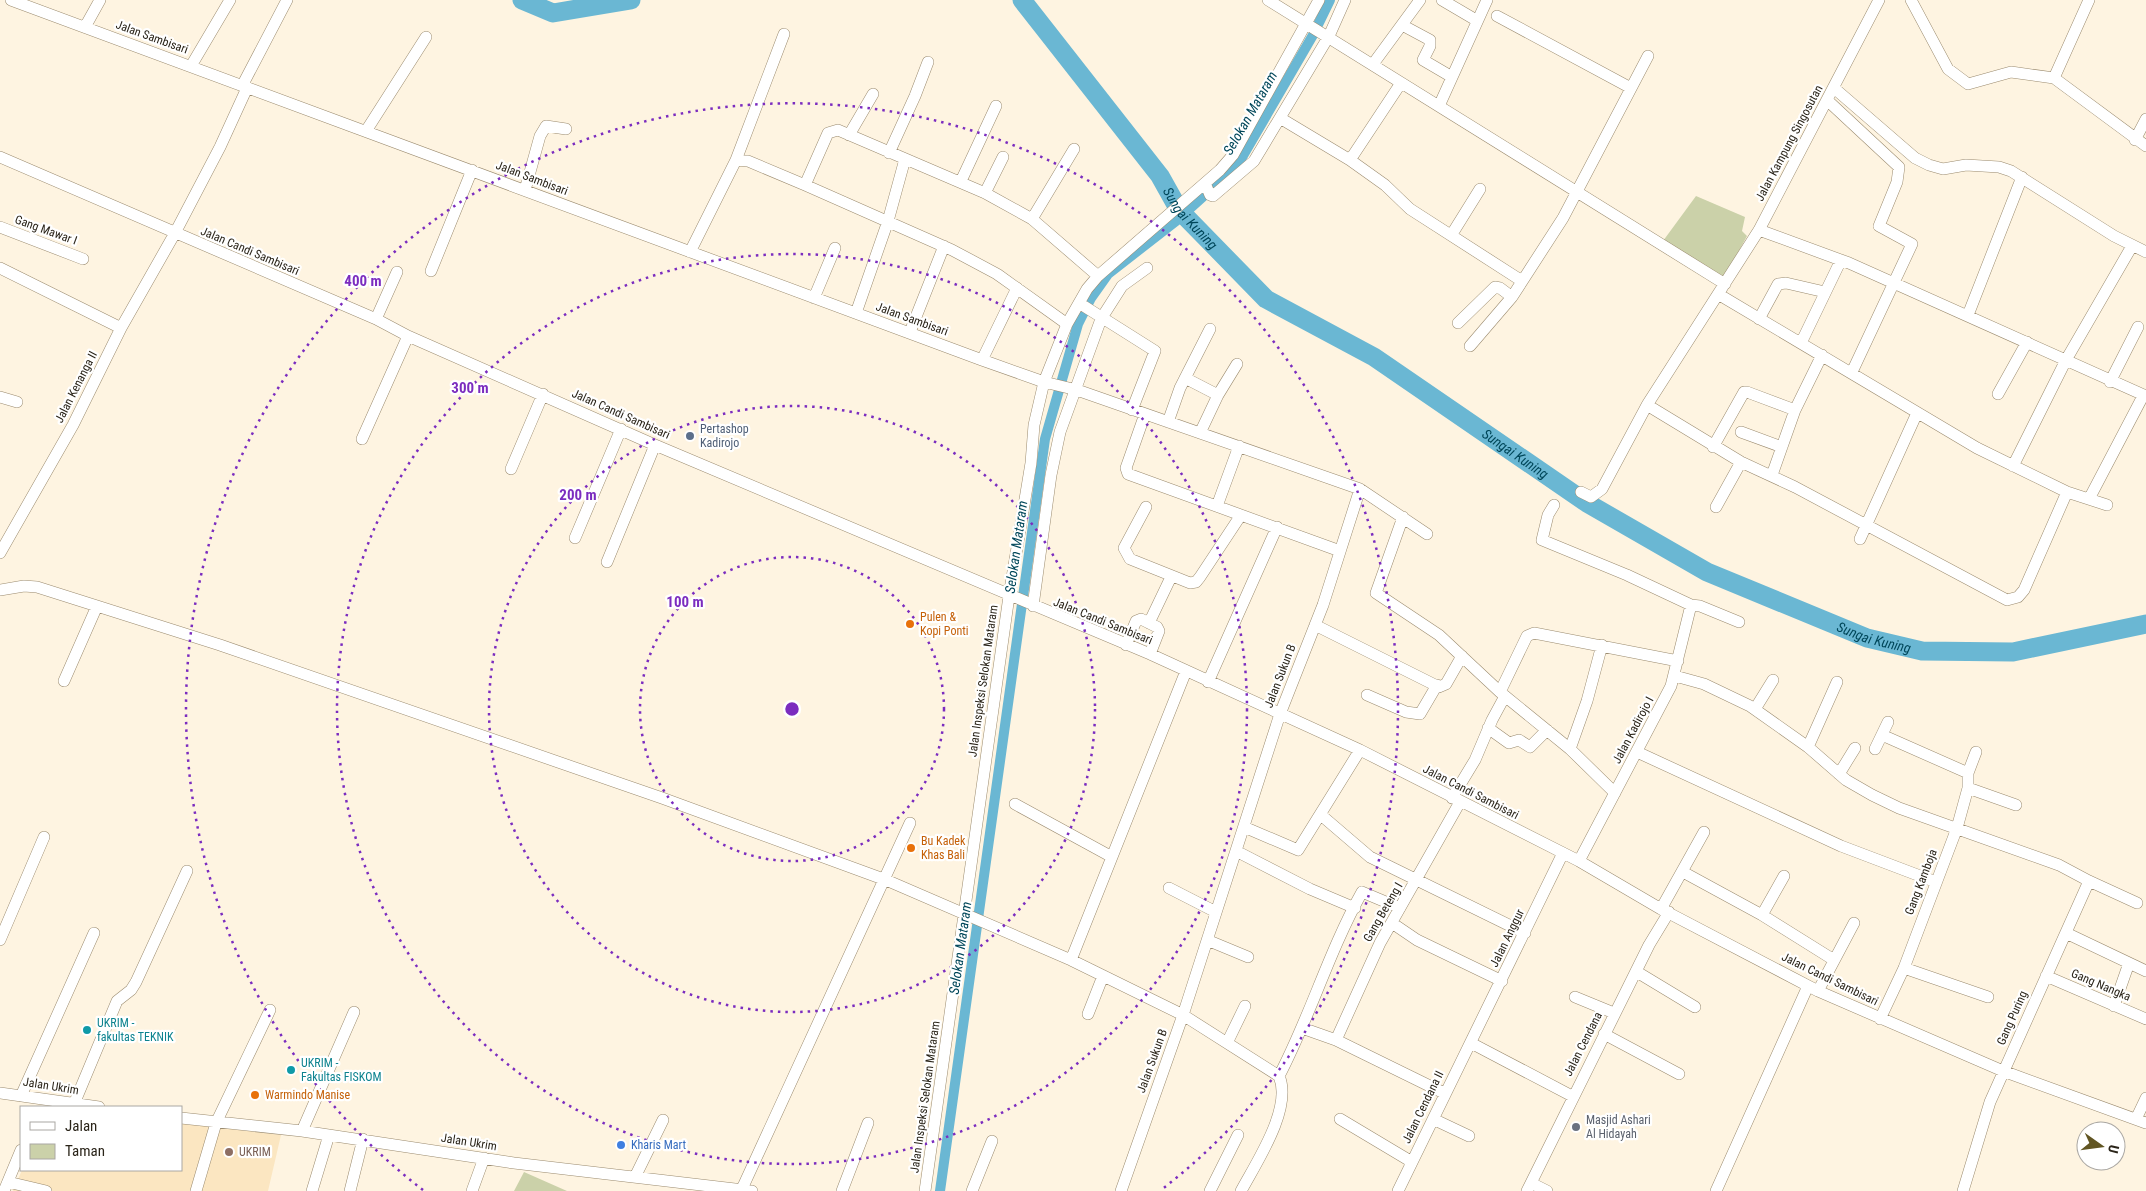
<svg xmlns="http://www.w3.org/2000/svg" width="2146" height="1191" font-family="'Roboto Condensed',sans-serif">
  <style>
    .built { fill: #fbe6c1 }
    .green { fill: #cbd1a9 }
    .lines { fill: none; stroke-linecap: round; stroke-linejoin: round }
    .canal { stroke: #6ab7d3; stroke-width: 10 }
    .river { stroke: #6ab7d3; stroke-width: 19 }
    .minor-casing { stroke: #9b8b6f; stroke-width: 12 }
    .minor { stroke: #fff; stroke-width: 11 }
    .ring { fill: none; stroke: #7b2cbf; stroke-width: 2.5; stroke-dasharray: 2.5 5 }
    .service-dot { fill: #5c6f8a; stroke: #fff; stroke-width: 2 }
    .food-dot { fill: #e8710a; stroke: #fff; stroke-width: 2 }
    .culture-dot { fill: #0f9aa8; stroke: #fff; stroke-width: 2 }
    .worship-dot { fill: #6b7280; stroke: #fff; stroke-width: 2 }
    .shop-dot { fill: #3f7fe0; stroke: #fff; stroke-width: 2 }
    .education-dot { fill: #8d6e63; stroke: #fff; stroke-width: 2 }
    .labels { text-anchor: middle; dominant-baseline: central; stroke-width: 4.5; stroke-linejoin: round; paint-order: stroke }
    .street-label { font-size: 12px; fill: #2a2419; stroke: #fff }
    .service-label { font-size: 12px; fill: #4e5e75; stroke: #fff; text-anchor: start }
    .food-label { font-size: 12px; fill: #c56008; stroke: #fff; text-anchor: start }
    .culture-label { font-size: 12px; fill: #0d838f; stroke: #fff; text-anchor: start }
    .worship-label { font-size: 12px; fill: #5b616d; stroke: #fff; text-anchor: start }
    .shop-label { font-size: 12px; fill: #366cbe; stroke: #fff; text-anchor: start }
    .education-label { font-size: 12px; fill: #785e54; stroke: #fff; text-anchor: start }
    .water-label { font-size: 14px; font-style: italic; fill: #00475a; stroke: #fff }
    .centre { fill: #7b2cbf; stroke: #fff; stroke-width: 2.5 }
    .ring-label { font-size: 15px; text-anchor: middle; font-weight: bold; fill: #7b2cbf; stroke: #fff; stroke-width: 4.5; stroke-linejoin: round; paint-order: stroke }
  </style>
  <rect width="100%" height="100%" fill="#fef4e1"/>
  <path class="built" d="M 181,1123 L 281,1135 L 268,1191 L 13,1191 L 22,1170 L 181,1170 Z"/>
  <path class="green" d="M 1696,196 L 1745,217 L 1742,231 L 1747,236 L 1724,278 L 1663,241 Z
    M 524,1172 L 567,1191 L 514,1191 Z"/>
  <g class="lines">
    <path class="canal" d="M 940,1191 L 1045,439 L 1078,324 L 1091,298 L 1108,274 L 1176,221 L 1237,166 L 1313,35 L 1330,0"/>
    <g class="river">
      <path d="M 522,0 L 553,13 L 631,0"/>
      <path id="s1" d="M 1022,0 L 1160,176 L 1179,210 L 1266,299 L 1374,357 L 1587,503 L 1707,572 L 1867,638 L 1922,651 L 2013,652 L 2146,624"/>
    </g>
    <defs>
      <path id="minor" d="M 11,0 L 982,360 L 1044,382 L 1077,390 L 1360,489 L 1323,605 L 1280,714 L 1183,1015 L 1121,1191
        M 1268,0 L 1725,284
        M 1442,0 L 1476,20
        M 1911,0 L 1948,69 L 1968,84 L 2011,72 L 2054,78 L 2146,146
        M 1497,16 L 1629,87
        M 1402,25 L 1430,40 L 1430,46 L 1423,60 L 1452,77
        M 85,27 L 100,0
        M 1373,64 L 1420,0
        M 191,66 L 230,0
        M 2054,78 L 2089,0
        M 242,86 L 287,0
        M 1834,88 L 1915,158 L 1929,165 L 1943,169 L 1966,165 L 1999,167 L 2011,171 L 2114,236 L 2146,252
        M 1827,100 L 1899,167 L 1897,182 L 1879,226 L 1912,244 L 1852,372
        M 1439,106 L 1487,0
        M 1280,118 L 1350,160 L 1385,185 L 1410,209 L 1522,281
        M 366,131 L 426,37
        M 849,135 L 873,94
        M 2135,140 L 2146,119
        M 889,153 L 915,96 L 928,62
        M 0,157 L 376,319 L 408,336 L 655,445 L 1150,654 L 1360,750 L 1579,861 L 1661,909 L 1818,991 L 2003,1071 L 2146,1123
        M 736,160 L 748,161 L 805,185 L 952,250 L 997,274 L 1067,324
        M 1350,160 L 1401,83
        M 961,181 L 996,106
        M 1205,183 L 1210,195 L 1213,196 L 1254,161 L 1329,36 L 1345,0
        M 805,185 L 828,133 L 838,130 L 985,193 L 1032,219 L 1098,276
        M 525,190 L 540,136 L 546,126 L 566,129
        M 985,193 L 1003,157
        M 1032,219 L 1074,149
        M 0,227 L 83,259
        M 1759,230 L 1849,263 L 2146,396
        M 1452,234 L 1480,189
        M 690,252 L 736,160 L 784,34
        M 0,268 L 121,328
        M 431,271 L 472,170
        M 1718,294 L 1977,448 L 2067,492 L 2107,505
        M 814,298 L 835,248
        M 1079,303 L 1155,351 L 1132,410
        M 856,313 L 888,221 L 905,159
        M 1968,315 L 2022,177
        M 376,319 L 397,272
        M 1759,319 L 1778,284 L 1786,283 L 1825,292
        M 1458,323 L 1495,287 L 1500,288 L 1512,297
        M 910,332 L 944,246
        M 1801,343 L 1841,260
        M 1470,346 L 1512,297 L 1563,218 L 1648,56
        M 982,360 L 1017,288
        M 1185,378 L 1218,395
        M 2110,382 L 2138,327
        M 1998,394 L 2027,342
        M 0,397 L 17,402
        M 1647,405 L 1741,462 L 1795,487 L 2007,600 L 2018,597 L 2024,590 L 2067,492
        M 1145,414 L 1126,468 L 1128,474 L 1340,551
        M 1168,422 L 1180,388 L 1210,329
        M 1741,432 L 1782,447
        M 1200,433 L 1218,395 L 1237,364
        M 362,439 L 408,336
        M 1713,447 L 1744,392 L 1747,392 L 1795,410
        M 2013,466 L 2066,360 L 2132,246
        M 511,469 L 543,394
        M 1772,475 L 1795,410 L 1822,355
        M 1360,489 L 1427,534
        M 1581,492 L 1591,497 L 1602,489 L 1647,405 L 1759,230 L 1879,0
        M 2089,499 L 2143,396
        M 1554,505 L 1548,515 L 1542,540 L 1627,575 L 1691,605 L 1700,606 L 1739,622
        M 1217,506 L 1239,446
        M 1146,507 L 1124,548 L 1130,559 L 1190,583 L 1196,582 L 1200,577 L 1241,515
        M 1716,507 L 1741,462
        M 1403,517 L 1376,593 L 1439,635 L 1500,692 L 1570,749 L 1615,793
        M 575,538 L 621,429
        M 1860,539 L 1917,413
        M 0,553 L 73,425 L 121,328 L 175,233 L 220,147 L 247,88
        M 607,562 L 655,445
        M 0,590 L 24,586 L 37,587 L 220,645 L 662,798 L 886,880 L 1071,960 L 1183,1015 L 1279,1076 C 1293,1108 1256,1163 1241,1191
        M 1033,606 L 1051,475 L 1060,432 L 1101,319 L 1122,286 L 1147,268
        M 1149,623 L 1171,577
        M 1315,625 L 1439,687 L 1446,684 L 1462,656
        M 1126,645 L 1136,621 L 1141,619 L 1157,627 L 1159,631 L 1150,654
        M 1675,676 L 1704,684 L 1750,706 L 1808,747 L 1846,780 L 1872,795 L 1899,808 L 2059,865 L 2089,881 L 2137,903
        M 64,681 L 97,606
        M 1208,682 L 1277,527
        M 1500,692 L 1527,636 L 1534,633 L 1678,661
        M 1367,695 L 1406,712 L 1420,714 L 1437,685
        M 1755,709 L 1773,680
        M 1488,728 L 1509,743 L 1519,740 L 1530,747 L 1547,730
        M 1882,735 L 1968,773
        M 1808,747 L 1837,682
        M 1570,749 L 1587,701 L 1602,645
        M 1875,749 L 1888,722
        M 1637,752 L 1841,846 L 1936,882
        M 1839,774 L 1855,748
        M 1968,788 L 2016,805
        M 1452,798 L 1475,760 L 1492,720 L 1505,696
        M 1015,804 L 1112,857
        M 1321,815 L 1370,857 L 1525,933
        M 1244,827 L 1298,850 L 1360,750
        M 1236,851 L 1310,889 L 1355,908
        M 1579,861 L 1671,686 L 1691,605
        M 1683,872 L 1762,915
        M 1784,876 L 1762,915 L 1834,960
        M 1169,888 L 1216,912
        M 1661,909 L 1704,832
        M 1392,923 L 1417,940 L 1502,981
        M 2066,933 L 2146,971
        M 0,940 L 44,837
        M 1207,940 L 1248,957
        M 1071,960 L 1186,671
        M 1904,968 L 1988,997
        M 1637,972 L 1695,1007
        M 2046,976 L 2146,1019
        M 1818,991 L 1854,923
        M 1575,997 L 1614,1013
        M 2114,1006 L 2129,963
        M 1088,1014 L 1103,976
        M 1880,1019 L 1904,968 L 1957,828 L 1968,788 L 1968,773 L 1976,752
        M 1302,1028 L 1336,1040 L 1444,1093
        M 1604,1034 L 1679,1074
        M 1336,1040 L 1380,943 L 1460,802
        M 1227,1043 L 1245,1006
        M 1471,1043 L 1572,1096
        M 1279,1076 C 1310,1017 1329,951 1362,892 L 1400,908
        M 0,1093 L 99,1107
        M 21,1096 L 94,933
        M 74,1104 L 117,1001 L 131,990 L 136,982 L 187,871
        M 181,1118 L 302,1131 L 514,1163 L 752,1191
        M 1340,1119 L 1412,1162
        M 1433,1119 L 1469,1136
        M 2136,1119 L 2146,1098
        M 302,1131 L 354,1012
        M 635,1177 L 663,1120
        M 8,1182 L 46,1191
        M 1531,1183 L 1547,1191
        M 4,1191 L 21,1150
        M 196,1191 L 216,1123 L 270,1010
        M 312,1191 L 329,1135
        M 350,1191 L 363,1139
        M 472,1191 L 484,1158
        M 741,1191 L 910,823
        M 842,1191 L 868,1123
        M 925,1191 L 1009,596 L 1031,463 L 1034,425 L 1044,382 L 1067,324 L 1087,289 L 1098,276 L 1220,170 L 1233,155 L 1319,0
        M 972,1191 L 992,1141
        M 1210,1191 L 1238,1135
        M 1398,1191 L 1563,853
        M 1527,1191 L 1649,945 L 1669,912
        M 1716,1191 L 1808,986
        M 1963,1191 L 1990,1102 L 2089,881"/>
    </defs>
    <use href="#minor" class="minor-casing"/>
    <use href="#minor" class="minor"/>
  </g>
  <g class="ring">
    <circle cx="792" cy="709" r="152"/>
    <circle cx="792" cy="709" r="303"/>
    <circle cx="792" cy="709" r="455"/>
    <path d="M423 1190A606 606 0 1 1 1161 1190"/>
  </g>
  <circle class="service-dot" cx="690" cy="436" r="5"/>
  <g class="food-dot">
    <circle cx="910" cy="624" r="5"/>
    <circle cx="911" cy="848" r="5"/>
    <circle cx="255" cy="1095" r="5"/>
  </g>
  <g class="culture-dot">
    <circle cx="87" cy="1030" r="5"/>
    <circle cx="291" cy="1070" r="5"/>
  </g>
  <circle class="worship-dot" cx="1576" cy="1127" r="5"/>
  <circle class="shop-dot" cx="621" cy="1145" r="5"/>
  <circle class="education-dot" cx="229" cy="1152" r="5"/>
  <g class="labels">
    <g class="street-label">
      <text transform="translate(152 37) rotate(20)">Jalan Sambisari</text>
      <text transform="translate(1789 143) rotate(-62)">Jalan Kampung Singosutan</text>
      <text transform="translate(532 178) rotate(21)">Jalan Sambisari</text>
      <text transform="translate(46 230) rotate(20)">Gang Mawar I</text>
      <text transform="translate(250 251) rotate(23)">Jalan Candi Sambisari</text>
      <text transform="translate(912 319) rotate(20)">Jalan Sambisari</text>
      <text transform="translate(76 387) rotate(-63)">Jalan Kenanga II</text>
      <text transform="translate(621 414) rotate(24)">Jalan Candi Sambisari</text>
      <text transform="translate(1103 621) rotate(22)">Jalan Candi Sambisari</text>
      <text transform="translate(1280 676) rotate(-69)">Jalan Sukun B</text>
      <text transform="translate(983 681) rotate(-82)">Jalan Inspeksi Selokan Mataram</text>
      <text transform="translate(1633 730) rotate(-62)">Jalan Kadirojo I</text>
      <text transform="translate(1471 792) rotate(27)">Jalan Candi Sambisari</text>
      <text transform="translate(1921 882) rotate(-69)">Gang Kamboja</text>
      <text transform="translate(1383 912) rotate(-60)">Gang Beteng I</text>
      <text transform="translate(1507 938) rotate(-64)">Jalan Anggur</text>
      <text transform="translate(1830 979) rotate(26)">Jalan Candi Sambisari</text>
      <text transform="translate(2101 985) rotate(23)">Gang Nangka</text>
      <text transform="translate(2012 1018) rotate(-66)">Gang Puring</text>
      <text transform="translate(1583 1044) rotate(-63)">Jalan Cendana</text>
      <text transform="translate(1152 1061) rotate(-70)">Jalan Sukun B</text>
      <text transform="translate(51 1086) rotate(9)">Jalan Ukrim</text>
      <text transform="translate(925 1097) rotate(-82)">Jalan Inspeksi Selokan Mataram</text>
      <text transform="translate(1423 1107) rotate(-64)">Jalan Cendana II</text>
      <text transform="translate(469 1142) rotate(9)">Jalan Ukrim</text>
    </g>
    <g class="service-label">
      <text x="700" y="429">Pertashop<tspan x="700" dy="14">Kadirojo</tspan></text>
    </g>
    <g class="food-label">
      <text x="920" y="617">Pulen &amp;<tspan x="920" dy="14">Kopi Ponti</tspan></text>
      <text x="921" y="841">Bu Kadek<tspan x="921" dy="14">Khas Bali</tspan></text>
      <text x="265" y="1095">Warmindo Manise</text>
    </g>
    <g class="culture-label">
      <text x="97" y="1023">UKRIM -<tspan x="97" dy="14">fakultas TEKNIK</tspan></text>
      <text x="301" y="1063">UKRIM -<tspan x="301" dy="14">Fakultas FISKOM</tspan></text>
    </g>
    <g class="worship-label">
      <text x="1586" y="1120">Masjid Ashari<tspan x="1586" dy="14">Al Hidayah</tspan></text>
    </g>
    <g class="shop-label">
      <text x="631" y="1145">Kharis Mart</text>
    </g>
    <g class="education-label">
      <text x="239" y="1152">UKRIM</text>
    </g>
    <g class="water-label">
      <text transform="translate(1250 113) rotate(-60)">Selokan Mataram</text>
      <text stroke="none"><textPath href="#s1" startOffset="276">Sungai Kuning</textPath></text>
      <text stroke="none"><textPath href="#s1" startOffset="681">Sungai Kuning</textPath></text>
      <text transform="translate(1016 547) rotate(-82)">Selokan Mataram</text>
      <text stroke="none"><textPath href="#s1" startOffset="1086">Sungai Kuning</textPath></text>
      <text transform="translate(960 948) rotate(-82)">Selokan Mataram</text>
    </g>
  </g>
  <circle cx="792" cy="709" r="8" class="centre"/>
  <g class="ring-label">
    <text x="363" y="286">400 m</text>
    <text x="470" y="393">300 m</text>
    <text x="578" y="500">200 m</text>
    <text x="685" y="607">100 m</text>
  </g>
  <rect x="20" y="1106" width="162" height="65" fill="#ffffff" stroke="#aaa7a3"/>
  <rect x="30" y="1122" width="25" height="8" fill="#ffffff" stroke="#aaa7a3"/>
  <text x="65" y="1131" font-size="15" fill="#2a2419">Jalan</text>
  <rect x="30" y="1144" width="25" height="15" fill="#cbd1a9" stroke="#aaa7a3"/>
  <text x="65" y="1156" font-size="15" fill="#2a2419">Taman</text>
  <g transform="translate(2101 1146) rotate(104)"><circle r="24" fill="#ffffff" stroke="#aaa7a3"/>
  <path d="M0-4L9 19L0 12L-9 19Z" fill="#615522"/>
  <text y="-8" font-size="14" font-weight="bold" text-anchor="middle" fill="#2a2419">U</text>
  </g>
</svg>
